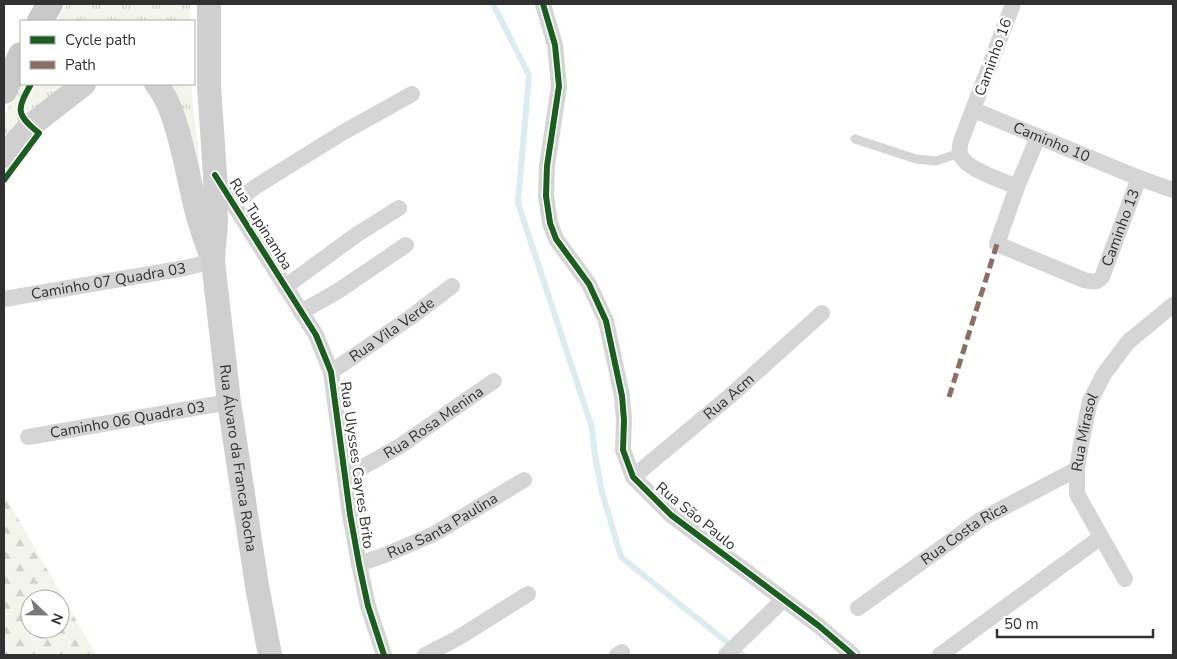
<svg xmlns="http://www.w3.org/2000/svg" width="1177" height="659" font-family="'Nunito Sans',sans-serif">
  <style>
    .grass { fill: url(#grass-tufts) }
    .forest { fill: url(#forest-firs); fill-rule: evenodd }
    .lines { fill: none; stroke-linecap: round; stroke-linejoin: round }
    .stream { stroke: #dbedf2; stroke-width: 6 }
    .lane { stroke: #d5d5d5; stroke-width: 9 }
    .street { stroke: #d5d5d5; stroke-width: 16 }
    .secondary { stroke: #cfcfcf; stroke-width: 24 }
    .primary { stroke: #c9c9c9; stroke-width: 26 }
    .quiet { stroke: #8d6e63; stroke-width: 5; stroke-dasharray: 10 5; stroke-linecap: butt }
    .cycleway-casing { stroke: #fff; stroke-width: 9 }
    .cycleway { stroke: #1b5e20; stroke-width: 6 }
    .labels { text-anchor: middle; dominant-baseline: central; stroke-width: 5; stroke-linejoin: round; paint-order: stroke }
    .street-label { font-size: 15px; fill: #313131; stroke: #fff }
  </style>
  <defs>
    <pattern id="grass-tufts" width="24" height="20" patternUnits="userSpaceOnUse" patternTransform="scale(1.25)"><rect width="24" height="20" fill="#f3f5ed"/><path d="M3 7l-1-3M5 7V3M7 7l1-3M15 17l-1-3M17 17v-4M19 17l1-3" fill="none" stroke="#d1d2cc"/></pattern>
    <pattern id="forest-firs" width="22" height="20" patternUnits="userSpaceOnUse" patternTransform="scale(1.25)"><rect width="22" height="20" fill="#f3f5ed"/><path d="M5 1l3.5 6h-7zM16 11l3.5 6h-7z" fill="#d1d2cc"/></pattern>
  </defs>
  <rect width="100%" height="100%" fill="#fff"/>
  <path class="grass" d="M 67,4 L 190,4 L 190,21 L 56,21 Z
    M 21,84 L 64,84 L 34,108 L 6,135 L 4,132 L 4,116 Z
    M 165,84 L 191,84 L 201,176 L 193,177 Z"/>
  <path class="forest" d="M 4,494 L 96,655 L 4,655 ZM 30,599 L 60,599 L 60,629 L 30,629 Z"/>
  <g class="lines">
    <path class="stream" d="M 493,4 L 529,75 L 518,203 L 592,428 L 595,456 L 602,492 L 621,557 L 743,655"/>
    <path class="lane" d="M 855,139 L 916,159 L 936,161 L 960,153"/>
    <g class="street">
      <path d="M 543,4 L 555,45 L 559,86 L 547,166 L 546,196 L 550,223 L 556,239 L 589,284 L 606,321 L 622,396 L 624,420 L 623,450 L 633,477 L 671,515 L 819,626 L 853,655"/>
      <path d="M 1013,4 L 961,141 C 960,145 959,150 960,153 C 963,169 1004,181 1017,187"/>
      <path id="s1" d="M 974,110 L 1139,178 L 1173,190"/>
      <path id="s2" d="M 1038,137 L 1017,187 L 997,244 L 1084,280 C 1092,282 1097,283 1102,277 L 1139,178"/>
      <path d="M 215,175 L 316,335 L 331,372 L 350,514 L 359,564 L 368,606 L 384,655"/>
      <path d="M 234,204 L 255,187 L 342,133 L 412,94"/>
      <path d="M 285,287 L 356,235 L 399,208"/>
      <path id="s3" d="M 4,299 L 185,268 L 213,261"/>
      <path d="M 301,312 L 338,291 L 406,245"/>
      <path id="s4" d="M 331,372 L 411,317 L 452,286"/>
      <path id="s5" d="M 28,437 L 229,402"/>
      <path id="s6" d="M 345,477 L 400,446 L 494,381"/>
      <path id="s7" d="M 633,477 L 730,396 L 822,313"/>
      <path id="s8" d="M 359,564 L 385,555 L 434,534 L 524,480"/>
      <path id="s9" d="M 1125,579 L 1077,494 L 1077,469 L 1081,444 L 1090,401 L 1104,374 L 1128,342 L 1173,305"/>
      <path id="s10" d="M 858,608 L 980,520 L 1077,469"/>
      <path d="M 425,655 L 458,638 L 528,594"/>
      <path d="M 617,655 L 622,652"/>
      <path d="M 726,655 L 783,600"/>
      <path d="M 940,655 L 1101,537"/>
    </g>
    <g class="secondary">
      <path id="s11" d="M 209,4 L 209,86 L 215,175 L 216,222 L 213,261 L 229,402 L 257,586 L 270,655"/>
      <path d="M 156,84 C 178,108 188,179 197,213 C 200,225 205,238 209,250"/>
      <path d="M 4,156 L 30,126 L 84,84"/>
    </g>
    <path class="primary" d="M 40,21 L 50,4
      M 4,91 L 21,55"/>
    <path class="quiet" d="M 949,397 L 997,244"/>
    <defs>
      <path id="cycleway" d="M 543,4 L 555,45 L 559,86 L 547,166 L 546,196 L 550,223 L 556,239 L 589,284 L 606,321 L 622,396 L 624,420 L 623,450 L 633,477 L 671,515 L 819,626 L 853,655
        M 215,175 L 316,335 L 331,372 L 350,514 L 359,564 L 368,606 L 384,655
        M 4,180 L 39,133 C 15,114 17,109 31,84"/>
    </defs>
    <use href="#cycleway" class="cycleway-casing"/>
    <use href="#cycleway" class="cycleway"/>
  </g>
  <g class="labels">
    <g class="street-label">
      <text transform="translate(993 57) rotate(-70)">Caminho 16</text>
      <text stroke="none"><textPath href="#s1" startOffset="84">Caminho 10</textPath></text>
      <text transform="translate(261 224) rotate(58)">Rua Tupinamba</text>
      <text stroke="none"><textPath href="#s2" startOffset="281">Caminho 13</textPath></text>
      <text stroke="none"><textPath href="#s3" startOffset="106">Caminho 07 Quadra 03</textPath></text>
      <text stroke="none"><textPath href="#s4" startOffset="74">Rua Vila Verde</textPath></text>
      <text stroke="none"><textPath href="#s7" startOffset="125">Rua Acm</textPath></text>
      <text stroke="none"><textPath href="#s5" startOffset="101">Caminho 06 Quadra 03</textPath></text>
      <text stroke="none"><textPath href="#s6" startOffset="104">Rua Rosa Menina</textPath></text>
      <text stroke="none"><textPath href="#s9" startOffset="160">Rua Mirasol</textPath></text>
      <text stroke="none"><textPath href="#s11" startOffset="456">Rua Álvaro da Franca Rocha</textPath></text>
      <text transform="translate(357 465) rotate(82)">Rua Ulysses Cayres Brito</text>
      <text transform="translate(696 516) rotate(39)">Rua São Paulo</text>
      <text stroke="none"><textPath href="#s8" startOffset="92">Rua Santa Paulina</textPath></text>
      <text stroke="none"><textPath href="#s10" startOffset="130">Rua Costa Rica</textPath></text>
    </g>
  </g>
  <rect width="1177" height="659" fill="none" stroke="#313131" stroke-width="10"/>
  <rect x="20" y="20" width="175" height="65" fill="#ffffff" stroke="#adadad"/>
  <rect x="30" y="36" width="25" height="8" fill="#1b5e20" stroke="#adadad"/>
  <text x="65" y="45" font-size="15" fill="#313131">Cycle path</text>
  <rect x="30" y="61" width="25" height="8" fill="#8d6e63" stroke="#adadad"/>
  <text x="65" y="70" font-size="15" fill="#313131">Path</text>
  <g transform="translate(45 614) rotate(112)"><circle r="24" fill="#ffffff" stroke="#adadad"/>
  <path d="M0-4L9 19L0 12L-9 19Z" fill="#797979"/>
  <text y="-8" font-size="14" font-weight="bold" text-anchor="middle" fill="#313131">N</text>
  </g>
  <path d="M997 629v8h156v-8" fill="none" stroke="#313131" stroke-width="2.5"/>
  <text x="1004" y="629" font-size="15" fill="#313131" stroke="#ffffff" stroke-width="4" paint-order="stroke">50 m</text>
</svg>
